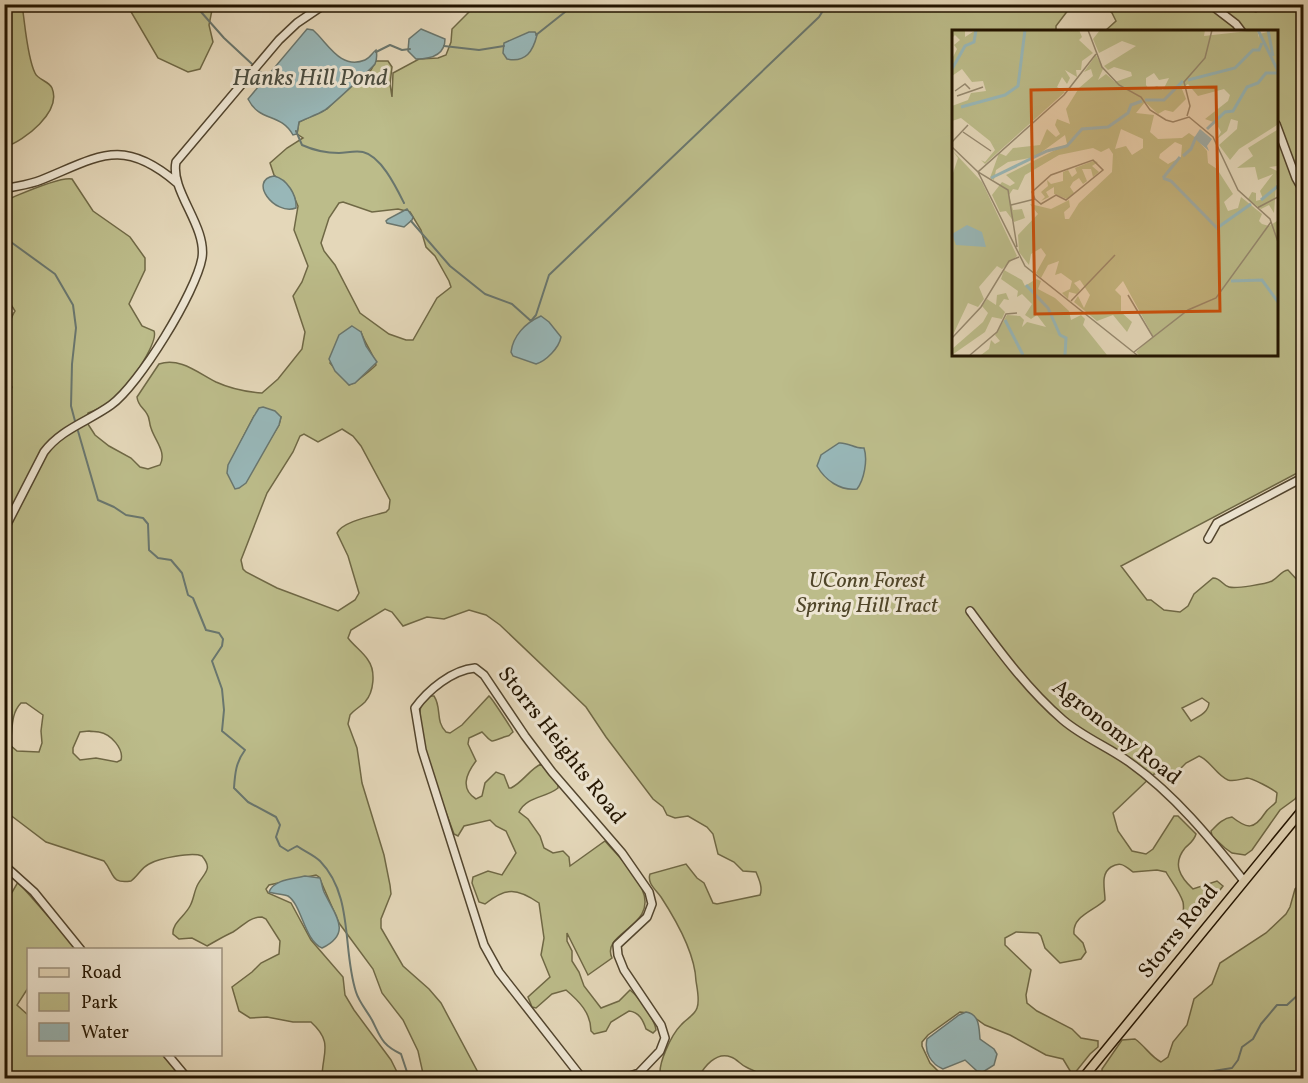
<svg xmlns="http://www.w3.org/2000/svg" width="1308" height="1083" font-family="Vollkorn,serif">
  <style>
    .green { fill: #bcbc8a; stroke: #6f6845; stroke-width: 1.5; fill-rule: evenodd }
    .water { fill: #98b7b8; stroke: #69766e; stroke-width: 1.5 }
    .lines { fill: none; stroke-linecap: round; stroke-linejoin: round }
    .stream { stroke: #69766e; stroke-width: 2 }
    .minor-casing { stroke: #52452e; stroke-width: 10 }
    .major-casing { stroke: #221400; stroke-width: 11 }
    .minor { stroke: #ede5d2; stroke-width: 7 }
    .major { stroke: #e4d7b9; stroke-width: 8 }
    .labels { text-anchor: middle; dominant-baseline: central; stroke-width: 6; stroke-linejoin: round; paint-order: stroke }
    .park-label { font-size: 22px; font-style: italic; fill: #504629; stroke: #ede5d2 }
    .street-label { font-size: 22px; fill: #221400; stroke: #ede5d2 }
    .water-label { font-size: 24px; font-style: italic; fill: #4b4d40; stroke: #ede5d2 }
    .inset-river { fill: none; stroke: #98b7b8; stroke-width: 3 }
    .inset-road { fill: none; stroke: #96896f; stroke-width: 1.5 }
    .view { fill: #ca4f0a; fill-opacity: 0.15; stroke: #ca4f0a; stroke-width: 3 }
    .inset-edge { fill: none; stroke: #221400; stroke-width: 3 }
  </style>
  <rect width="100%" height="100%" fill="#e4d7b9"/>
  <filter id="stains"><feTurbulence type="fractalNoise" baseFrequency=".00333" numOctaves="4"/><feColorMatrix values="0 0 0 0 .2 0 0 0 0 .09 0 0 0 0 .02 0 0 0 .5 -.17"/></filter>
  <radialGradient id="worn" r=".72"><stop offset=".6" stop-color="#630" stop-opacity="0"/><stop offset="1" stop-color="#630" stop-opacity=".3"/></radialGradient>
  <path class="green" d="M 5,4 L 22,5 C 25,23 27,57 35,73 C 38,80 49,81 52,88 C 62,112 24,141 5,147 Z
    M 477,4 L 1072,5 L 1056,26 L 1056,31 L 954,32 L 954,354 L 1276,354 L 1276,32 L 1105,31 L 1116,21 L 1112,13 L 1104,5 L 1242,5 L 1246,9 L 1256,12 L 1264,5 L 1303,5 L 1303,470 L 1121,566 L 1147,600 L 1151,600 L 1164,610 L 1180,612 L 1188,606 L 1194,594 L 1213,578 C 1221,578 1222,585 1229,587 C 1236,589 1266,584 1272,581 C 1279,577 1281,571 1288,570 L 1299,582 L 1303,582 L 1303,789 L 1295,799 L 1280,810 L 1252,850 L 1245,855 L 1232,853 L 1225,848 L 1212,836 L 1211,831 C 1217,825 1223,818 1232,817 C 1247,829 1254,830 1265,813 C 1268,808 1273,806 1276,802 L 1277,793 C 1273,789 1252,778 1247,778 C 1241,779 1234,782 1228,780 C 1216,775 1210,760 1199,756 L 1186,763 L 1168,781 L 1157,774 L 1154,774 L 1113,813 L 1118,831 L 1132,851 L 1146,854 L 1153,849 L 1174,816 L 1178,816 L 1196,834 C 1194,841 1190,843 1185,848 C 1172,864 1180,877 1193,889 L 1217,881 L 1223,886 L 1200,916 L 1187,924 C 1180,914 1185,911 1183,902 C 1180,892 1171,881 1166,872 L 1157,870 L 1133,872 C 1125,866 1121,861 1111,867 C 1100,874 1105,889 1105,900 C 1094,911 1072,916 1074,934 L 1083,943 L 1086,952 L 1081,959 L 1060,963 L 1045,948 L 1041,936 L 1038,933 L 1016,932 L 1005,938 L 1005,945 L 1031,970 L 1026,995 L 1027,1003 L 1037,1011 L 1072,1029 L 1081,1038 L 1098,1041 L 1098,1047 L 1090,1054 L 1074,1074 L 1072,1074 L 1063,1059 L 1046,1055 L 1010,1035 L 985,1025 L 968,1013 L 960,1012 L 928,1035 L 922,1042 L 922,1046 L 930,1063 L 945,1078 L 767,1078 C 760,1073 754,1071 746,1067 C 741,1065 737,1059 731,1057 C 716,1051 704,1067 698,1078 L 661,1078 C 656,1066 672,1034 681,1025 C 686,1019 695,1015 697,1008 C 700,1001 697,988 696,981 C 695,953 676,920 661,897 C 655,889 647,883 650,874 L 686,864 L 697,878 L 704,883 L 713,903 L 717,904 L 760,895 C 763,888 759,879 756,872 L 743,871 L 734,862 L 718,854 L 713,834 L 707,827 L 688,816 L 675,818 L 667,815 L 663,807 L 653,799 L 606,737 L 586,707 L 500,625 L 486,615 L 469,610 L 444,619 L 427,617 L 403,626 L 392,612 L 385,609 L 351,630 L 348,638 C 354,646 363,652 368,660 C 376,671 374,692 365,702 C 360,707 354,710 350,715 L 348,724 L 357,748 L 362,783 L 384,855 L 390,885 L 391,894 L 381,919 L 381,928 L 403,966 L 429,989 L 441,1003 L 481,1078 L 424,1078 L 418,1051 L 403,1020 L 382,993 L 373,969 L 339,923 L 319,877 L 316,875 L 269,885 L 266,889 L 268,893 L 291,903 L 311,940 L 343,977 L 345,995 L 354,1010 L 391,1060 L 400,1078 L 322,1078 C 322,1053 334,1043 311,1022 L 293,1022 L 267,1017 L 250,1018 L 239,1011 L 232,987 L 252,972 L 261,963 L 279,954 L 280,941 L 266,919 L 262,917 C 249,917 243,926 233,932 C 224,936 216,941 207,946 L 192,938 L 179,939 L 173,934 C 172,923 185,916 190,906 C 194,899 194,891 198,884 C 205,872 213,869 202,856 C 192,852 159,858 149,864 C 141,868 138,876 131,881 C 110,884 115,874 104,861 L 46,842 L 5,811 L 4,398 L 9,395 L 12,387 L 5,376 L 5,334 C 10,327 10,318 15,311 L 5,295 L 5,195 L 11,198 C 23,193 61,176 72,179 L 93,211 L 130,237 L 145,258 L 145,270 L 129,304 L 142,326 L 154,331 C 159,343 124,393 113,401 C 105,406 97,410 88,413 L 86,421 L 95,435 L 109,446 L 131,458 L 140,467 L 148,469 L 160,465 C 167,452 155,441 151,428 C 149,423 150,418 147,414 C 143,407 138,406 137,397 L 159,364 C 180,357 198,373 216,382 C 229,388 248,392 262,393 L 278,379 L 302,349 L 305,332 L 293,296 L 302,282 L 308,266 L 294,230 L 298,206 L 291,190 L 274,175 L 270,163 L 287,148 L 303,138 L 297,134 L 299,122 L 327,109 L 356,80 L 371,70 L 376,61 L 388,61 L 392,67 L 390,84 L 392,97 L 393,73 L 419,59 L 438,58 L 446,55 L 451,42 L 452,29 ZM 343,202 L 372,212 L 398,209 L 410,212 L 421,230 L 426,247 L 435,256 L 449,281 L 451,287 L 437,298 L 413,340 L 406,340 L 389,334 L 360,313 L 335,265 L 324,251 L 321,243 L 329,218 L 339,203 ZM 361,332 C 365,344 373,353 376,365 C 371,370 355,383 349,385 L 330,363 ZM 254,416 L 281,417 L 279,425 L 255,464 L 235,453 ZM 342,429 L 353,436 L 361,446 L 390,500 L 389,509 L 386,512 C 373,516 343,521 337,533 L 348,556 L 359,593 L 355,600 L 338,611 L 277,588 L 246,572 L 243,569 L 241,560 L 267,493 L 293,452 L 300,436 L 304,434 L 318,442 ZM 1202,698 L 1209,703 C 1208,713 1199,716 1191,721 L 1182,708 ZM 21,703 L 26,703 L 43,715 L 41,731 L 42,743 L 39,752 L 17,751 L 10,745 C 13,731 10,714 21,703 ZM 89,731 C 92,732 95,731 99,732 C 111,734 124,749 121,760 L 117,762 L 96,758 L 80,760 L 73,753 L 73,748 L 80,732 Z
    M 127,5 L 213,5 L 209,25 L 213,42 L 200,69 L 188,72 L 158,58 Z
    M 430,696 L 434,696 C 442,708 435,721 446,732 L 450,733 L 462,725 L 489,696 C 491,697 512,729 513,732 C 506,738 512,734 504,737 C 489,743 493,743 482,732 L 469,738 L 468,744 L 476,761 C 466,774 460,789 476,799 L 482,796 L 485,783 L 496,772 L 504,775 L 509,788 L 511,788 C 523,782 530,769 541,764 L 558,784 L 558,788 C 546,798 527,796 519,812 L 528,819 L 540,836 L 544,848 L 553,853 L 563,851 L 569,857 L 570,866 L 605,841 C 618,856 634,871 642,889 C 659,927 600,932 612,958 L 588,975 L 567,933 L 567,941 L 572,951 L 572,961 L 579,972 L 584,986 L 601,1008 L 619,1001 L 630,990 C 639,997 655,1020 656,1030 L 653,1033 L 646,1029 C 643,1020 639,1012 629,1011 L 611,1022 L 606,1031 L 594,1034 L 591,1031 C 591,1013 579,1001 566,990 L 552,994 L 536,1008 L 532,1007 L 528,997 L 550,977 L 541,955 L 544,938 L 539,903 C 517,888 506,887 485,904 L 479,902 L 472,883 L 473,877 L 488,871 L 502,875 L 516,853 L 506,831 L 496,826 L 490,820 L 464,826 L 458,836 L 454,834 C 443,803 414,736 421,705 Z
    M 18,882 L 77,949 L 28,950 L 28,988 L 17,1005 L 28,1015 L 28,1054 L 163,1055 L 182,1078 L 5,1078 L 4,906 Z
    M 1303,882 L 1303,1078 L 1106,1078 L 1102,1073 L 1102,1069 L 1122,1040 L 1135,1039 C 1145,1046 1151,1057 1161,1062 L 1168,1057 L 1173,1042 L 1187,1025 L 1194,999 L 1212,984 L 1220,963 L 1266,933 L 1286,914 L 1290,907 L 1295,889 Z"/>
  <path class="water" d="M 307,29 L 313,30 C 328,43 340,70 365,60 C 370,58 372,53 376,50 C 377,54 377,59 375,64 C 373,67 331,106 325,110 C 317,115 307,118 299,122 L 297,134 L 293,135 C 280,112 260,123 248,99 Z
    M 421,29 L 445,39 C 445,55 430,59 416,59 L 408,51 L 409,39 Z
    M 529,32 L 535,32 L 537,35 C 533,51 526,63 507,59 L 503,53 L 504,43 Z
    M 274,176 C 287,179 297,195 296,208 C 274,216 248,180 274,176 Z
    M 407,209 L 413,217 L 412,220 L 404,227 L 387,223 L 386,221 L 388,219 Z
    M 541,316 L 549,322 L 561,337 C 559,348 546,361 536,364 L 513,356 L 511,352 C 513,336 525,323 541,316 Z
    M 352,326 L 361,332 L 366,346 L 377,362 L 355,383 L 349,385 L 335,371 L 329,359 L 339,335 Z
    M 263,407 L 275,411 L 281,417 L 279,425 L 246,483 L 239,488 L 235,489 L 227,473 L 228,465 L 254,416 L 259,408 Z
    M 839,443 C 848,442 855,449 864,448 C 868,460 864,480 857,489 C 840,491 825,480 817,466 L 821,455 Z
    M 305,876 L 320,878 C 322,883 322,887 324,892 C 335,915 353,933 322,948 C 304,940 302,905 288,896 C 283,894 275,894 269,892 C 274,879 294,879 305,876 Z
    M 966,1012 C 980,1014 979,1029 980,1039 L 994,1049 L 997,1054 L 994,1065 L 983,1072 L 977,1071 L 965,1060 L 943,1069 C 931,1064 924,1052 927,1039 L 959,1015 Z"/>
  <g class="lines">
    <path class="stream" d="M 194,4 L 224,38 L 252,64
      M 574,7 L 580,4
      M 536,35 L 565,12
      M 444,46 L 479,50 L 504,46
      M 376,52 L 390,45 L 402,50 L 410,49
      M 259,71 L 267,77
      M 296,131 L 302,145 C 313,150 325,153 339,153 C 346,153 355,150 363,152 C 381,156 396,187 404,203
      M 411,221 L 450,266 L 485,294 L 512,304 L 531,321
      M 4,237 L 55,274 L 73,305 L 76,328 L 72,364 L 71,406 L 75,421
      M 531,321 L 536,315 L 549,275 L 819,17 L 824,9 L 823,4
      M 78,431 L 98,500 L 114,507 L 126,515 L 143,518 L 148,524 L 149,550 L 158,558 L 171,560 L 182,573 L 188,595 L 193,598 L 206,630 L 219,633 L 223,639 L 222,646 L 212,661 L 222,689 L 224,710 L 222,731 L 245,750 C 236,762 235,773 234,788 L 248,802 L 276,817 L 280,825 L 276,837 L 280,846 L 288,851 L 297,846 C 304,851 314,855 320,861 C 354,896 342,949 356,992 C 359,1002 367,1011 372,1020 C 381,1038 382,1045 401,1054 L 409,1078
      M 1187,1078 L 1195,1074 L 1232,1068 L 1238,1060 L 1242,1047 L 1253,1039 L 1261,1024 L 1277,1005 L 1287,1005 L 1300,993 L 1304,993"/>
    <defs>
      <path id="minor" d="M 1210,4 L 1236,24 L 1242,32
        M 1276,124 L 1296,178 L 1304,192
        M 4,189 C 16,186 29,185 41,180 C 98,157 122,136 177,183
        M 4,530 L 44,452 C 61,429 89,421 111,405 C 139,385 196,292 202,258 C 207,226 170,191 176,162 L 279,40 L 297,23 L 325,4
        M 1208,539 L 1217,523 L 1304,477
        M 970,611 C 998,649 1027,689 1063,720 C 1083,737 1108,747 1129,762 C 1174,794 1210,838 1244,881
        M 4,865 L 34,892 L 81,950
        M 167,1054 L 187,1078
        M 582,1078 L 499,972 L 484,945 L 422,750 L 415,708 C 428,690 452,670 475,668 L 484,675 L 525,736 L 552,772 L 622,853 L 649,892 L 652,904 L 647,917 L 617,945 L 618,955 L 624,970 L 661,1025 L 665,1038 L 660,1051 L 639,1073 L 624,1078"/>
      <path id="major" d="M 1083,1078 L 1304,808"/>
    </defs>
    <use href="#minor" class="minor-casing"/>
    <use href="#major" class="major-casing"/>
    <use href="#minor" class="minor"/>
    <use href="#major" class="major"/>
  </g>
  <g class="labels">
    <g class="park-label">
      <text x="867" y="581">UConn Forest<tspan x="867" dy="25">Spring Hill Tract</tspan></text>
    </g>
    <g class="street-label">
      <text transform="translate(1116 733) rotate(38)">Agronomy Road</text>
      <text transform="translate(561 746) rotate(52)">Storrs Heights Road</text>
      <text transform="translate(1179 932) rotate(-51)">Storrs Road</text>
    </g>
    <g class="water-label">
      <text x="310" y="79">Hanks Hill Pond</text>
    </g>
  </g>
  <g transform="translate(952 30)">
    <rect width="326" height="326" fill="#e4d7b9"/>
    <path d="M 0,0 L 13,0 L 13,7 L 24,0 L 127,0 L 130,7 L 127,10 L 141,23 L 130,31 L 129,40 L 124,40 L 125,47 L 113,40 L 118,48 L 115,54 L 110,47 L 105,57 L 113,62 L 33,134 L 29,130 L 33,132 L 43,120 L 38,111 L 9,88 L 0,91 L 0,76 L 16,70 L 19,63 L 34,61 L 31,51 L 20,52 L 10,39 L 0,46 L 0,29 L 5,19 L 2,15 L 8,10 L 3,5 L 0,8 ZM 148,0 L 253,0 L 252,6 L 305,0 L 307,8 L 307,4 L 325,0 L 325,95 L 287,119 L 278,130 L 267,115 L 285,99 L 286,91 L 279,89 L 275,101 L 265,109 L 269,102 L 264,93 L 253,89 L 276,71 L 278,65 L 272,59 L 246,66 L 236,54 L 230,59 L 234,69 L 221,82 L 213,80 L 206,84 L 193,72 L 184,83 L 202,85 L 198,102 L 206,109 L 230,108 L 237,103 L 244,108 L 255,121 L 256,133 L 265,139 L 281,164 L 272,172 L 276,181 L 286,178 L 289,167 L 310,184 L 307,191 L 310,194 L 317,196 L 325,191 L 325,325 L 187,325 L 184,322 L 201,306 L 171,251 L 163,260 L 169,266 L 169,282 L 180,292 L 175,302 L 161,285 L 145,291 L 122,272 L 126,266 L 132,278 L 138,265 L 128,250 L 122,253 L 128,260 L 125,264 L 117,262 L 116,269 L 110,263 L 118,259 L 120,251 L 109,243 L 103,245 L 107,231 L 96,235 L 89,248 L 84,243 L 94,225 L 89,218 L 79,224 L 77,235 L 67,222 L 66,205 L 86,184 L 78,174 L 99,179 L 117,170 L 118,177 L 112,182 L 113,189 L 117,189 L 127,173 L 160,142 L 161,124 L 157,118 L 149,122 L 141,118 L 107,125 L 73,145 L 66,160 L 61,159 L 57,165 L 61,180 L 70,179 L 73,188 L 62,192 L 54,181 L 48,182 L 40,165 L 50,152 L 58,156 L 63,153 L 54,145 L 115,114 L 113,105 L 83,127 L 56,132 L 44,140 L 42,150 L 38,148 L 47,123 L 54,126 L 61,118 L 88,115 L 95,99 L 104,107 L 108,104 L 103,95 L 105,89 L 118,94 L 114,79 L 127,58 L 141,46 L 139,39 L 132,42 L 144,25 L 151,39 L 146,50 L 154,44 L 163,52 L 180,46 L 179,42 L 162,37 L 156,40 L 152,36 L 184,16 L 170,11 L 147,23 L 141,9 ZM 202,43 L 207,50 L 217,48 L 211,60 L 205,56 L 197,59 L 194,55 L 194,48 ZM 169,99 L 191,109 L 191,118 L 180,125 L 174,116 L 163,119 ZM 223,112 L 230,115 L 229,127 L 216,134 L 207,128 L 208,124 ZM 325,100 L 325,136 L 317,137 L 325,141 L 322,183 L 317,175 L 309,179 L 296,169 L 300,162 L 304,163 L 304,171 L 311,169 L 308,161 L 321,144 L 306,150 L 303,137 L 285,138 L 301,126 L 296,118 ZM 0,120 L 30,152 L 65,226 L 50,239 L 45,236 L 27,257 L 32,269 L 26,277 L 16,273 L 0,307 L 0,146 L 6,128 ZM 141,131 L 146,132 L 140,136 L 147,142 L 141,147 L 139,139 L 130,139 L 135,151 L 131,154 L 127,148 L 121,152 L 118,157 L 122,163 L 115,169 L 102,164 L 102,157 L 94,162 L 97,167 L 89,171 L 93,167 L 89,162 L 96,156 L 95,150 L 99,154 L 111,151 L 111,142 L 116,140 L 120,147 L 125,143 L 123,138 ZM 52,240 L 70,250 L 73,256 L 84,249 L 89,251 L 86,259 L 103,268 L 117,281 L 119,290 L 129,285 L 133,289 L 131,295 L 155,325 L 29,325 L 37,319 L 39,310 L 43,314 L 48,311 L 43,305 L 55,285 L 68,286 L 72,290 L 70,297 L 75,292 L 94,297 L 85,285 L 79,289 L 73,285 L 80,274 L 70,264 L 65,267 L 66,261 L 49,249 ZM 54,263 L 57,270 L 52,269 L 47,276 L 53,282 L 50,289 L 40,287 L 33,302 L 0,325 L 0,319 L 31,292 L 36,283 L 30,276 L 35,269 L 44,275 L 45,265 Z" fill="#bcbc8a" fill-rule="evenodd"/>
    <path d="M 248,99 L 260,109 L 255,116 L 257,121 L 242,108 ZM 15,195 L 30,202 L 34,217 L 4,215 L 0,204 Z" fill="#98b7b8"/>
    <path class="inset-river" d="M 306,0 L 326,41M 316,0 L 321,26M 0,39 L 13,16 L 22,12 L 24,0M 236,50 L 283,38 L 301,20 L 307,20 L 310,13M 193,70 L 212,70 L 231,51M 9,77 L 53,65 L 66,56 L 73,0M 255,99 L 273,82 L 281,81 L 295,57 L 306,53 L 314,43 L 326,43M 231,126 L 239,119 L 244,107M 39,148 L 95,121 L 115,116 L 130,99 L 156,97 L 176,83 L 179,75 L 190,71M 211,148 L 219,151 L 265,198 L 299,174M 211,148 L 228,127M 309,170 L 326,156M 279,251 L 310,250 L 326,272M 74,255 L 96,278 L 108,305 L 114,308 L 113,325M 53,290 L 71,325"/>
    <path class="inset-road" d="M 136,0 L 150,37 L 167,55 L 189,67 L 198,80 L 214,90 L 221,92 L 237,87 L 261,107 L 286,160 L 318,189 L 326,212M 3,61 L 13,54 L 18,59M 5,66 L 31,57M 235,86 L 238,76 L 232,52 L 253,28 L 260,0M 11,102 L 39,121M 0,112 L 16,95M 0,117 L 26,142 L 73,236 L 185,325M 141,130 L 151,140 L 114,170 L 104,165 L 89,174 L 83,169 L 80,162 L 99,145 ZM 59,175 L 83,169M 305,178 L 326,167M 65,217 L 56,160 L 26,142 L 112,65 L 144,24M 176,265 L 201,307M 119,271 L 163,225M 0,308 L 29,277 L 57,231 L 67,227M 182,322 L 236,280 L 264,268 L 319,192M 18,325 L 45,302 L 54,284 L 65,283"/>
    <path class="view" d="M 264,57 L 268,281 L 83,284 L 79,60 Z"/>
    <rect width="326" height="326" class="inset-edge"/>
  </g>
  <rect width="1308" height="1083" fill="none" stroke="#e4d7b9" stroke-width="24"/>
  <rect x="6" y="6" width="1296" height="1071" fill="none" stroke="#221400" stroke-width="3"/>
  <rect x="12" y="12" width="1284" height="1059" fill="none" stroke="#221400" stroke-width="1.5"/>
  <rect x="27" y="948" width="195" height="108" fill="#ede5d2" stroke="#9c917e" stroke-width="1.5"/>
  <rect x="39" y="968" width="30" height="9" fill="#e4d7b9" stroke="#9c917e" stroke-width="1.5"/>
  <text x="81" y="978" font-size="18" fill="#221400">Road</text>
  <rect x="39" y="993" width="30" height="18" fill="#bcbc8a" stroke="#9c917e" stroke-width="1.5"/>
  <text x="81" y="1008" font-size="18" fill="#221400">Park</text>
  <rect x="39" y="1023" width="30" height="18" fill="#98b7b8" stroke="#9c917e" stroke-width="1.5"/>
  <text x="81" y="1038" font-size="18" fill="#221400">Water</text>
  <rect width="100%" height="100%" filter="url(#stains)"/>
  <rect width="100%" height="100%" fill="url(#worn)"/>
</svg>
